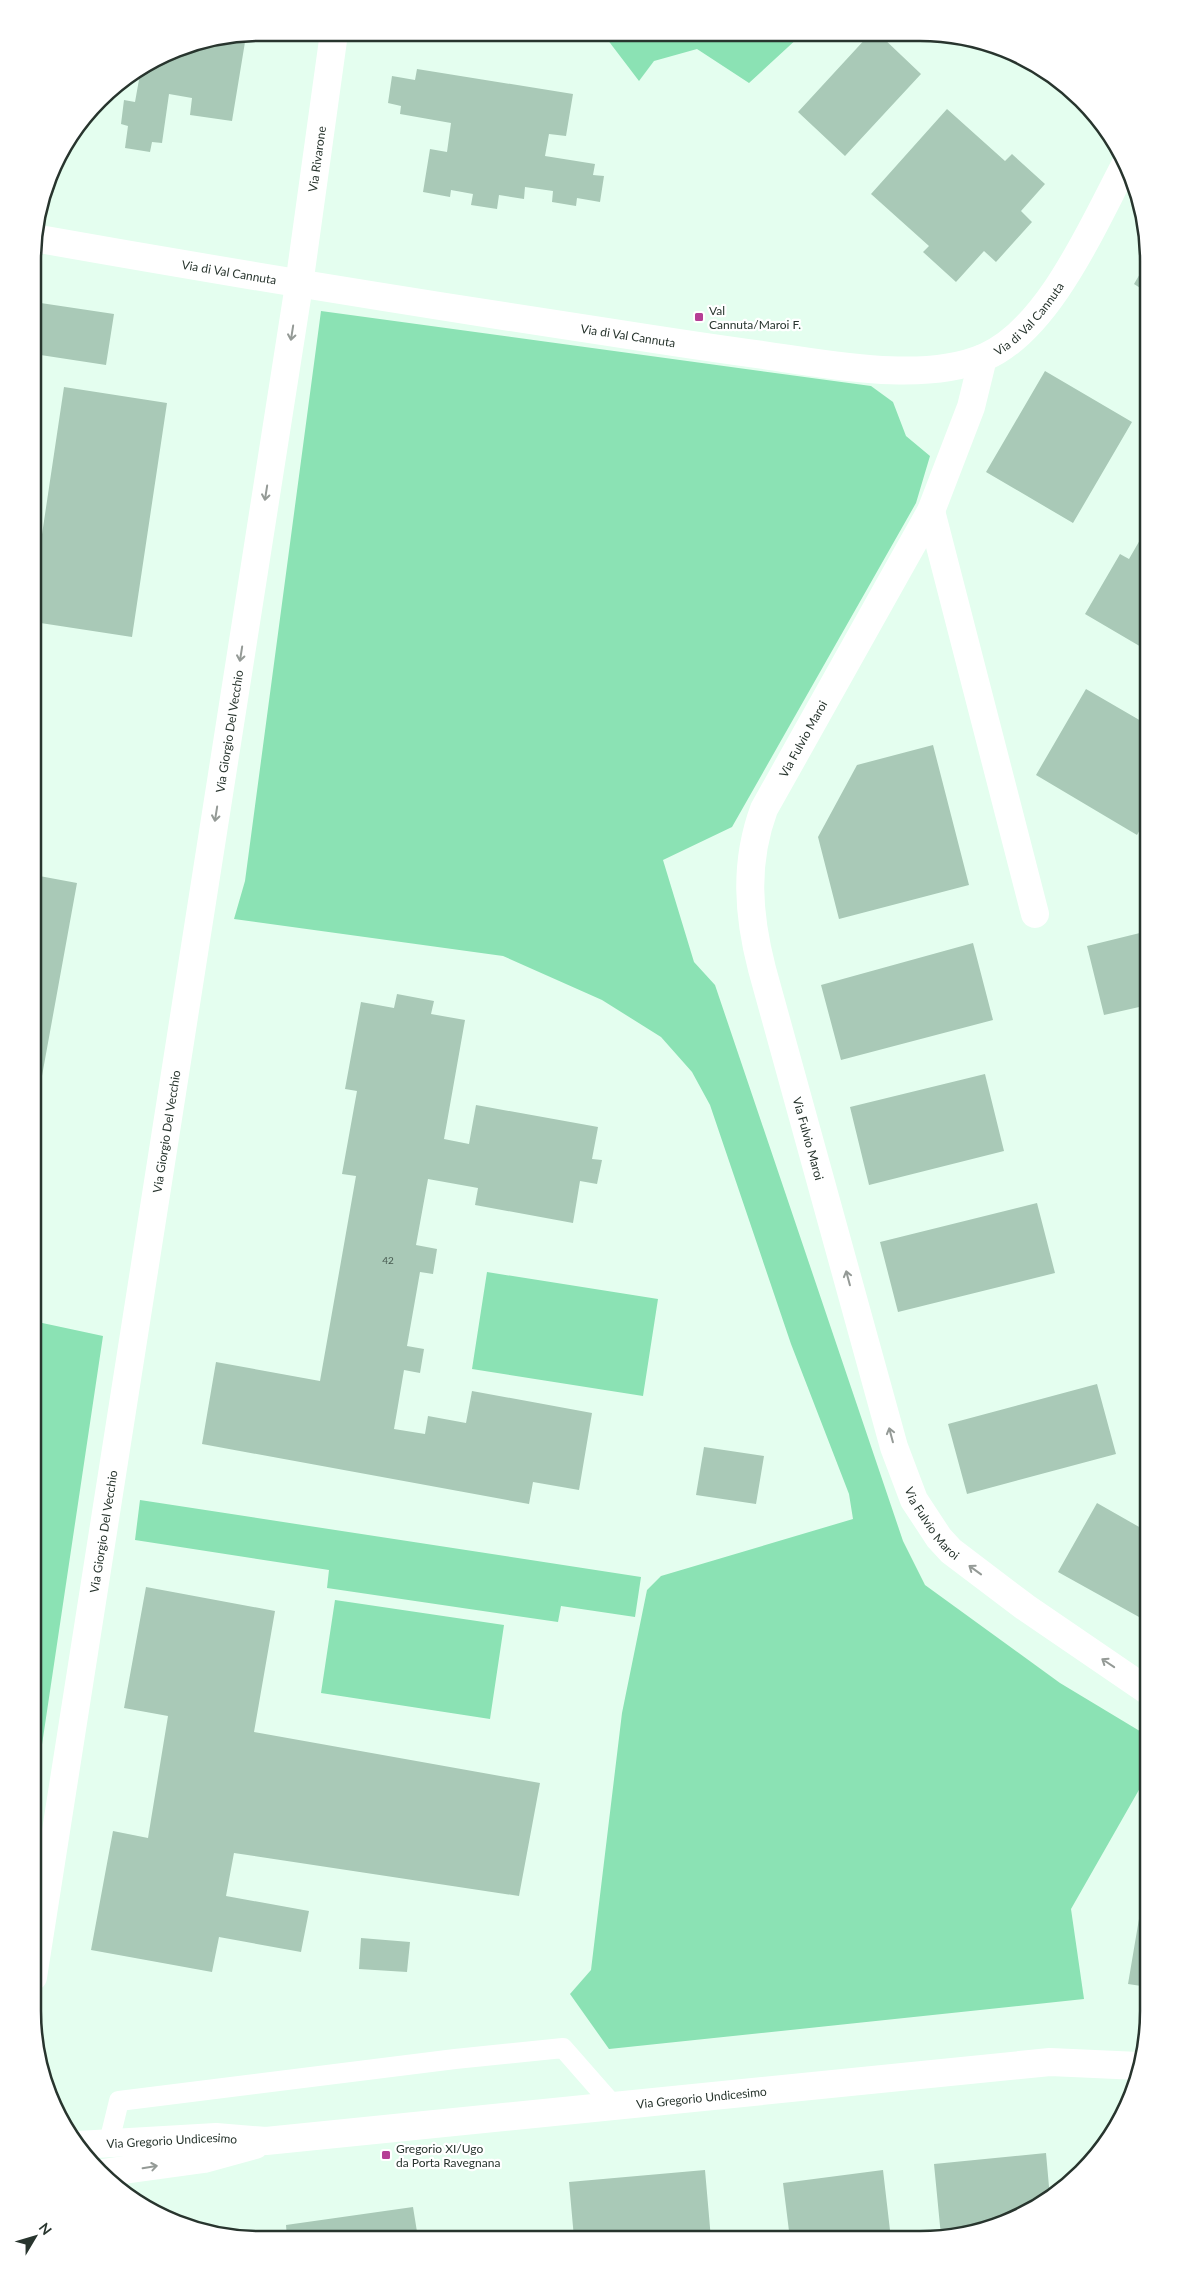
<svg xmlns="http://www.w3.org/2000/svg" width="1181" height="2272" font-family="Lato,sans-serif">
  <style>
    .green { fill: #8be2b4 }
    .building { fill: #a9c9b7 }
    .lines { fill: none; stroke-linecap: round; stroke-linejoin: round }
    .service { stroke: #fff; stroke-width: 20 }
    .minor { stroke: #fff; stroke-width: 28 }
    .tertiary { stroke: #fff; stroke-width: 28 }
    .oneway { stroke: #949a96 }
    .poi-dot { fill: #b63f95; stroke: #fff; stroke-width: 2 }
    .labels { text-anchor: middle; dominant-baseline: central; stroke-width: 4.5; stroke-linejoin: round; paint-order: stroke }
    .number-label { font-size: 10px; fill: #485a50 }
    .street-label { font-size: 12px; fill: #28352e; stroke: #fff }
    .poi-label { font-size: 12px; fill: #28352e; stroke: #fff; text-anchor: start }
    .rim { fill: none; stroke: #28352e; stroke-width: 2.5 }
  </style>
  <rect width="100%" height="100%" fill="#e4feef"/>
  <path class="green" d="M 604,35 L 800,36 L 749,83 L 697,49 L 654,61 L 639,81 Z
    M 321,311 L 871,386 L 893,402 L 906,436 L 930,456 L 916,503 L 732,827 L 663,860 L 694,962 L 715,985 L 903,1541 L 925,1585 L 1060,1683 L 1148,1736 L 1148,1774 L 1071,1909 L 1084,1999 L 609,2049 L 570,1994 L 591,1970 L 622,1713 L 647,1590 L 661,1576 L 853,1519 L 849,1494 L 791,1344 L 710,1105 L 692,1072 L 661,1037 L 602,1000 L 503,956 L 234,919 L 245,881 Z
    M 487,1272 L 658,1299 L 643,1396 L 472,1369 Z
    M 33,1321 L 103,1336 L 33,1805 Z
    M 140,1500 L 641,1577 L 635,1617 L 561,1606 L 558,1622 L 327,1588 L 329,1570 L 135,1540 Z
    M 335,1600 L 504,1625 L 490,1719 L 321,1693 Z"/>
  <path class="building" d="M 246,36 L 232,121 L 190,115 L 192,98 L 169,94 L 162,143 L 152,142 L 150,152 L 125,148 L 128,126 L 121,124 L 124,100 L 135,102 L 140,74 L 136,73 L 174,50 Z
    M 868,36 L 881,36 L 921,74 L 845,156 L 798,112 Z
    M 417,69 L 573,94 L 566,136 L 549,134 L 545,156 L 595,164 L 593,175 L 604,176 L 600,202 L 577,198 L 576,206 L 552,202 L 553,191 L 525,187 L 524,199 L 499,195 L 497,209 L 471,205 L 473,194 L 451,190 L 450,197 L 423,192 L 430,149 L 447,152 L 451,123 L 400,114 L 401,106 L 388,103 L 392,76 L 415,80 Z
    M 947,109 L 1005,161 L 1012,154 L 1045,184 L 1021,211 L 1032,222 L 996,262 L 984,251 L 956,282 L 923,252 L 929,246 L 871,194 Z
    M 1148,260 L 1148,293 L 1134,284 Z
    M 34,302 L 114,314 L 106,365 L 34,354 Z
    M 1045,371 L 1132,422 L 1073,523 L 986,472 Z
    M 64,387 L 167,403 L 132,637 L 34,622 L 34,588 Z
    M 1148,526 L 1148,651 L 1085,614 L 1120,554 L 1129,559 Z
    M 1086,689 L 1148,725 L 1148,815 L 1137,835 L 1036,775 Z
    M 933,745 L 969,885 L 839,919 L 818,837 L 857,765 Z
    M 34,875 L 77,883 L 34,1120 L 33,1120 Z
    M 1148,931 L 1148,1005 L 1104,1015 L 1087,946 Z
    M 973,943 L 993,1020 L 841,1060 L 821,985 Z
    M 397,994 L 434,1001 L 431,1014 L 465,1020 L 444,1139 L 469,1144 L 476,1105 L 598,1127 L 592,1159 L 602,1160 L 597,1184 L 580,1181 L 573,1223 L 475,1205 L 478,1188 L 428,1179 L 416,1245 L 437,1249 L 433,1274 L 420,1272 L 407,1346 L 424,1349 L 420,1373 L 404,1370 L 394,1429 L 425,1434 L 428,1416 L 466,1423 L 472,1391 L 592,1413 L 579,1490 L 533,1482 L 529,1504 L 202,1444 L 216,1362 L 320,1381 L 356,1176 L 342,1174 L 357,1091 L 345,1089 L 361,1002 L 394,1008 Z
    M 985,1074 L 1004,1151 L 869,1185 L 850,1107 Z
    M 1037,1203 L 1055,1273 L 898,1312 L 880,1242 Z
    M 1097,1384 L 1116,1454 L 967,1494 L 948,1424 Z
    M 704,1447 L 764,1456 L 756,1504 L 696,1495 Z
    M 1097,1503 L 1148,1532 L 1148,1622 L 1058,1572 Z
    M 146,1587 L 275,1611 L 254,1732 L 540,1783 L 519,1896 L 234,1853 L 226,1896 L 309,1911 L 301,1952 L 219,1937 L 212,1972 L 91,1950 L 113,1831 L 148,1838 L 168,1716 L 124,1708 Z
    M 1140,1913 L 1148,1914 L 1148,1987 L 1128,1984 Z
    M 361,1938 L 410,1942 L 407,1972 L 359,1969 Z
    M 1046,2153 L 1050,2198 L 1047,2201 L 993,2227 L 941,2236 L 934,2164 Z
    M 705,2170 L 711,2239 L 574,2238 L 569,2182 Z
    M 883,2170 L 891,2239 L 790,2239 L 783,2183 Z
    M 413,2207 L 418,2238 L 287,2238 L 286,2225 Z"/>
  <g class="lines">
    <path class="service" d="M 109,2142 L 119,2101 L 455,2059 L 563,2048 L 613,2105"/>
    <g class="minor">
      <path id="s1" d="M 34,238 C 225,272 416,303 608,332 C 659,340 711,348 763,355 C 828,364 923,384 985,357 C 1049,329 1093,225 1125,165"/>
      <path id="s2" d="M 983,358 L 971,407 L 931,511 L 764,809 C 744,863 748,915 762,969 L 894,1447 L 914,1500 L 939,1538 L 951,1551 L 1025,1607 L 1148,1691"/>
      <path d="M 931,511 L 1035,914"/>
      <path id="s3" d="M 33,1977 L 299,285 L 334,33"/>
    </g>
    <g class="tertiary">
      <path id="s4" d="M 78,2145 L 216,2137 L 266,2141 L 1050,2062 L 1139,2066"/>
      <path d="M 102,2173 L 204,2159 L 255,2145"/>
    </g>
  </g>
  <defs><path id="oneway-shaft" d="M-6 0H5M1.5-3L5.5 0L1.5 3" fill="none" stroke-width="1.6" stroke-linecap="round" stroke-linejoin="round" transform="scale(1.25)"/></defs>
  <g class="oneway">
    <use href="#oneway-shaft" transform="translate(292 333) rotate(99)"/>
    <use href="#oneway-shaft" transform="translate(266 493) rotate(99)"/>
    <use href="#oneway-shaft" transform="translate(241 654) rotate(99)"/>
    <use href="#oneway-shaft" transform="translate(216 814) rotate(99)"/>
    <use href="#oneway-shaft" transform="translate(848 1278) rotate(-105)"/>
    <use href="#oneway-shaft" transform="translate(891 1435) rotate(-105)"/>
    <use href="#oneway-shaft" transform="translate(975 1570) rotate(-144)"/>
    <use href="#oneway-shaft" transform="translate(1108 1663) rotate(-146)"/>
    <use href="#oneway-shaft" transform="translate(150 2167) rotate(-9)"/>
  </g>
  <g class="poi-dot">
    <rect x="694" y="312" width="10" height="10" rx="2.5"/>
    <rect x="381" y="2150" width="10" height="10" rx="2.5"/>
  </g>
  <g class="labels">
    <g class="number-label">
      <text x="388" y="1260">42</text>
    </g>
    <g class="street-label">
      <text stroke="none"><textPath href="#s3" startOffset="1840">Via Rivarone</textPath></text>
      <text stroke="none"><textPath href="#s1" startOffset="198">Via di Val Cannuta</textPath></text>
      <text stroke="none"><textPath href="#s1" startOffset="1022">Via di Val Cannuta</textPath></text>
      <text stroke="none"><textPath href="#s1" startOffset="602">Via di Val Cannuta</textPath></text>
      <text stroke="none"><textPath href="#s3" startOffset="1261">Via Giorgio Del Vecchio</textPath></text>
      <text transform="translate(803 739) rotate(-61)">Via Fulvio Maroi</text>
      <text stroke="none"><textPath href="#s3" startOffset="856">Via Giorgio Del Vecchio</textPath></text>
      <text stroke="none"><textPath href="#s2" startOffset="842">Via Fulvio Maroi</textPath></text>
      <text stroke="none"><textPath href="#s2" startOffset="1248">Via Fulvio Maroi</textPath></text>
      <text stroke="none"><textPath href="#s3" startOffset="451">Via Giorgio Del Vecchio</textPath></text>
      <text stroke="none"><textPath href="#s4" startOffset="626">Via Gregorio Undicesimo</textPath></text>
      <text stroke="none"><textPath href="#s4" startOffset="94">Via Gregorio Undicesimo</textPath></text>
    </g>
    <g class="poi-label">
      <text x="709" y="310">Val<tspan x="709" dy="14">Cannuta/Maroi F.</tspan></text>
      <text x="396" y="2148">Gregorio XI/Ugo<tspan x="396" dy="14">da Porta Ravegnana</tspan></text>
    </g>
  </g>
  <path d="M0 0H1181V2272H0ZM261 41H920A220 220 0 0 1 1140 261V2011A220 220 0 0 1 920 2231H261A220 220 0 0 1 41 2011V261A220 220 0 0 1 261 41Z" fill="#fff" fill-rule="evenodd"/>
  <path class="rim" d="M261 41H920A220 220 0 0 1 1140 261V2011A220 220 0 0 1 920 2231H261A220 220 0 0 1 41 2011V261A220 220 0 0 1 261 41Z"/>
  <g transform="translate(35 2237) rotate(52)" stroke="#ffffff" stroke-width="4" paint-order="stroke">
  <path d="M0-4L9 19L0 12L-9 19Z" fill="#28352e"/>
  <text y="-8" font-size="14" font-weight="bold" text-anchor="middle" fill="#28352e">N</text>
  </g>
</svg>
